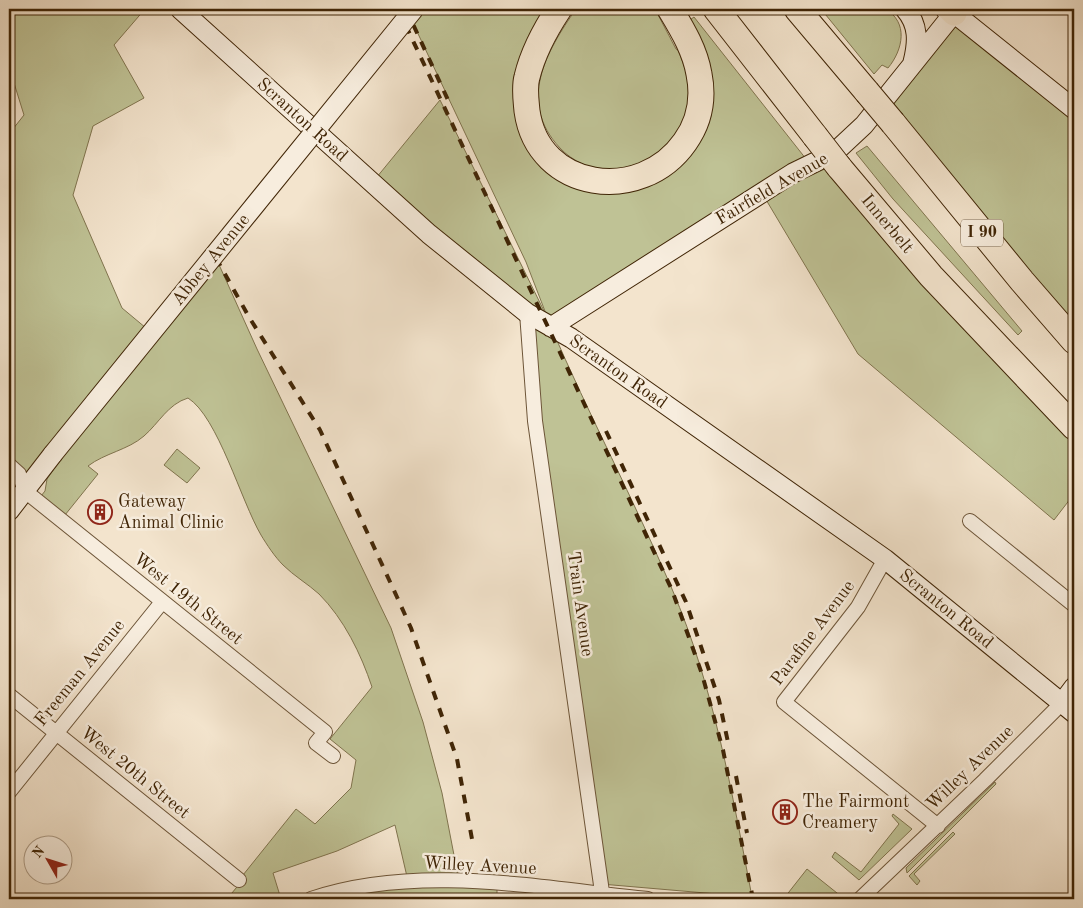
<svg xmlns="http://www.w3.org/2000/svg" width="1083" height="908" font-family="'Old Standard TT',serif">
  <style>
    .green { fill: #bfc295; stroke: #80744e }
    .lines { fill: none; stroke-linecap: round; stroke-linejoin: round }
    .street-casing { stroke: #6d5538; stroke-width: 16 }
    .secondary-casing { stroke: #402506; stroke-width: 21 }
    .highway-casing { stroke: #402506; stroke-width: 27 }
    .street { stroke: #f7edde; stroke-width: 14 }
    .secondary { stroke: #f7edde; stroke-width: 19 }
    .highway { stroke: #f3e4cd; stroke-width: 25 }
    .rail { stroke: #402506; stroke-width: 4; stroke-dasharray: 9 9; stroke-linecap: butt }
    .secondary-bridge-casing { stroke: #402506; stroke-width: 21; stroke-linecap: butt }
    .highway-bridge-casing { stroke: #402506; stroke-width: 27; stroke-linecap: butt }
    .secondary-bridge { stroke: #f7edde; stroke-width: 19 }
    .highway-bridge { stroke: #f3e4cd; stroke-width: 25 }
    .labels { text-anchor: middle; dominant-baseline: central; stroke-width: 5; stroke-linejoin: round; paint-order: stroke }
    .shield { fill: #f7edde; stroke: #776147; stroke-width: 1 }
    .shield-label { font-size: 16px; font-weight: bold; fill: #402506 }
    .street-label { font-size: 18px; fill: #402506; stroke: #f7edde }
    .poi-label { font-size: 18px; fill: #402506; stroke: #f7edde; text-anchor: start }
  </style>
  <rect width="100%" height="100%" fill="#f3e4cd"/>
  <filter id="stains"><feTurbulence type="fractalNoise" baseFrequency=".004" numOctaves="4"/><feColorMatrix values="0 0 0 0 .2 0 0 0 0 .09 0 0 0 0 .02 0 0 0 .5 -.17"/></filter>
  <radialGradient id="worn" r=".72"><stop offset=".6" stop-color="#630" stop-opacity="0"/><stop offset="1" stop-color="#630" stop-opacity=".3"/></radialGradient>
  <path class="green" d="M 9,9 L 145,9 L 114,45 L 144,98 L 93,126 L 73,195 L 122,308 L 152,333 L 216,258 L 257,349 L 391,628 L 423,722 L 442,793 L 459,881 L 497,884 L 497,899 L 311,899 L 408,881 L 395,825 L 337,851 L 273,873 L 281,899 L 227,899 L 241,882 L 239,880 L 296,809 L 315,824 L 351,788 L 356,760 L 330,739 L 372,687 C 361,654 344,619 319,594 C 308,584 294,576 283,565 C 275,557 267,545 261,535 C 241,501 218,417 188,398 C 168,404 159,423 144,436 C 128,450 105,453 88,466 L 98,474 L 65,515 L 41,496 L 45,491 L 47,479 L 60,460 L 25,491 L 9,465 L 9,134 L 24,115 L 14,83 L 9,77 Z
    M 424,9 L 559,9 L 526,78 L 539,146 L 623,182 L 697,122 L 680,27 L 694,17 L 810,164 L 829,155 L 1074,427 L 1074,494 L 1054,520 L 858,354 L 762,193 L 551,327 C 589,415 634,500 672,589 C 714,687 732,793 752,897 L 601,884 L 527,314 L 372,183 L 440,100 L 548,319 L 526,262 L 412,21 Z
    M 576,9 L 655,9 L 676,49 L 678,50 C 685,67 692,86 689,105 C 685,126 667,153 647,162 C 642,164 635,165 629,167 C 624,168 617,171 611,171 C 593,171 572,161 560,148 C 517,102 546,52 576,9 Z
    M 821,9 L 885,9 C 909,22 903,50 888,68 L 882,65 L 874,74 Z
    M 954,13 L 1074,109 L 1074,341 L 879,106 Z
    M 867,146 L 1022,331 L 1018,335 L 893,199 L 856,153 Z
    M 177,449 L 200,468 L 187,483 L 164,465 Z
    M 995,782 L 996,784 L 907,873 L 906,868 Z
    M 893,814 L 912,829 L 859,880 L 832,857 L 835,852 L 861,872 L 899,824 L 892,816 Z
    M 953,832 L 955,834 L 953,836 L 914,874 L 920,881 L 917,885 L 909,876 Z
    M 807,869 L 842,897 L 837,899 L 785,897 Z"/>
  <g class="lines">
    <defs>
      <path id="street" d="M 527,313 L 535,421 L 603,899
        M 9,465 L 19,474 L 25,491 L 325,732 L 316,743 L 333,756
        M 970,521 L 1074,605
        M 885,559 L 858,607 L 784,702 L 938,826
        M 9,695 L 239,880
        M 9,792 L 162,602
        M 311,899 C 418,863 539,888 648,899
        M 860,899 L 985,780 L 1062,703"/>
      <path id="secondary" d="M 180,9 L 429,234 L 527,313 L 571,338 L 885,559 L 1074,713
        M 905,9 C 919,25 918,42 913,62
        M 945,9 L 954,13 L 1074,109
        M 551,327 L 793,173 L 834,153 L 864,125 L 957,9
        M 9,511 L 53,454
        M 1062,703 L 1074,687"/>
      <path id="highway" d="M 559,9 C 545,30 533,52 527,77 C 524,87 526,100 527,111 C 538,191 641,205 685,142 C 700,121 704,99 699,74 C 695,50 682,29 670,9
        M 716,9 L 815,136
        M 797,9 L 867,92
        M 950,9 L 954,13
        M 893,123 L 1022,281 L 1074,341
        M 839,167 L 931,276 L 1074,427"/>
    </defs>
    <use href="#street" class="street-casing"/>
    <use href="#secondary" class="secondary-casing"/>
    <use href="#highway" class="highway-casing"/>
    <use href="#street" class="street"/>
    <use href="#secondary" class="secondary"/>
    <use href="#highway" class="highway"/>
    <path class="rail" d="M 398,9 L 672,590 L 702,674 L 723,750 L 753,899
      M 406,9 L 448,100
      M 216,258 L 249,317 L 320,430 L 397,597 L 411,628 L 457,759 L 472,839
      M 606,431 L 686,602 L 719,700 L 729,747
      M 736,776 L 747,833"/>
    <defs>
      <path id="secondary-bridge" d="M 53,454 L 414,9"/>
      <path id="highway-bridge" d="M 867,92 L 893,123
        M 815,136 L 839,167"/>
    </defs>
    <use href="#secondary-bridge" class="secondary-bridge-casing"/>
    <use href="#highway-bridge" class="highway-bridge-casing"/>
    <use href="#secondary-bridge" class="secondary-bridge"/>
    <use href="#highway-bridge" class="highway-bridge"/>
  </g>
  <defs>
    <symbol id="building-ring" viewBox="-11 -11 22 22"><circle r="9.5" fill="#f7edde" stroke="#8f2418" stroke-width="1.5"/><path d="M-4-6H4V6H1V3H-1V6H-4ZM-2.5-4.3h1.7v1.8h-1.7ZM.8-4.3h1.7v1.8H.8ZM-2.5-1h1.7V.8h-1.7ZM.8-1h1.7V.8H.8Z" fill="#8f2418"/></symbol>
  </defs>
  <g fill-rule="evenodd">
    <use href="#building-ring" x="86" y="498" width="28" height="28"/>
    <use href="#building-ring" x="771" y="798" width="28" height="28"/>
  </g>
  <g class="labels">
    <rect class="shield" x="961" y="219.5" width="42" height="27" rx="4"/>
    <g class="shield-label">
      <text x="982" y="233">I 90</text>
    </g>
    <g class="street-label">
      <text transform="translate(302 120) rotate(42)">Scranton Road</text>
      <text transform="translate(772 189) rotate(-30)">Fairfield Avenue</text>
      <text transform="translate(887 224) rotate(50)">Innerbelt</text>
      <text transform="translate(211 260) rotate(-51)">Abbey Avenue</text>
      <text transform="translate(618 372) rotate(35)">Scranton Road</text>
      <text transform="translate(188 599) rotate(39)">West 19th Street</text>
      <text transform="translate(580 604) rotate(82)">Train Avenue</text>
      <text transform="translate(946 609) rotate(39)">Scranton Road</text>
      <text transform="translate(813 633) rotate(-53)">Parafine Avenue</text>
      <text transform="translate(80 673) rotate(-51)">Freeman Avenue</text>
      <text transform="translate(970 768) rotate(-44)">Willey Avenue</text>
      <text transform="translate(135 773) rotate(39)">West 20th Street</text>
      <text transform="translate(480 866) rotate(3)">Willey Avenue</text>
    </g>
    <g class="poi-label">
      <text x="118" y="502">Gateway<tspan x="118" dy="21">Animal Clinic</tspan></text>
      <text x="802" y="802">The Fairmont<tspan x="802" dy="21">Creamery</tspan></text>
    </g>
  </g>
  <rect width="1083" height="908" fill="none" stroke="#f3e4cd" stroke-width="30"/>
  <rect x="10" y="10" width="1063" height="888" fill="none" stroke="#402506" stroke-width="2.5"/>
  <rect x="15" y="15" width="1053" height="878" fill="none" stroke="#402506"/>
  <g transform="translate(48 860) rotate(309)"><circle r="24" fill="#f7edde" stroke="#ae9d88"/>
  <path d="M0-4L9 19L0 12L-9 19Z" fill="#8f2418"/>
  <text y="-8" font-size="14" font-weight="bold" text-anchor="middle" fill="#402506">N</text>
  </g>
  <rect width="100%" height="100%" filter="url(#stains)"/>
  <rect width="100%" height="100%" fill="url(#worn)"/>
</svg>
